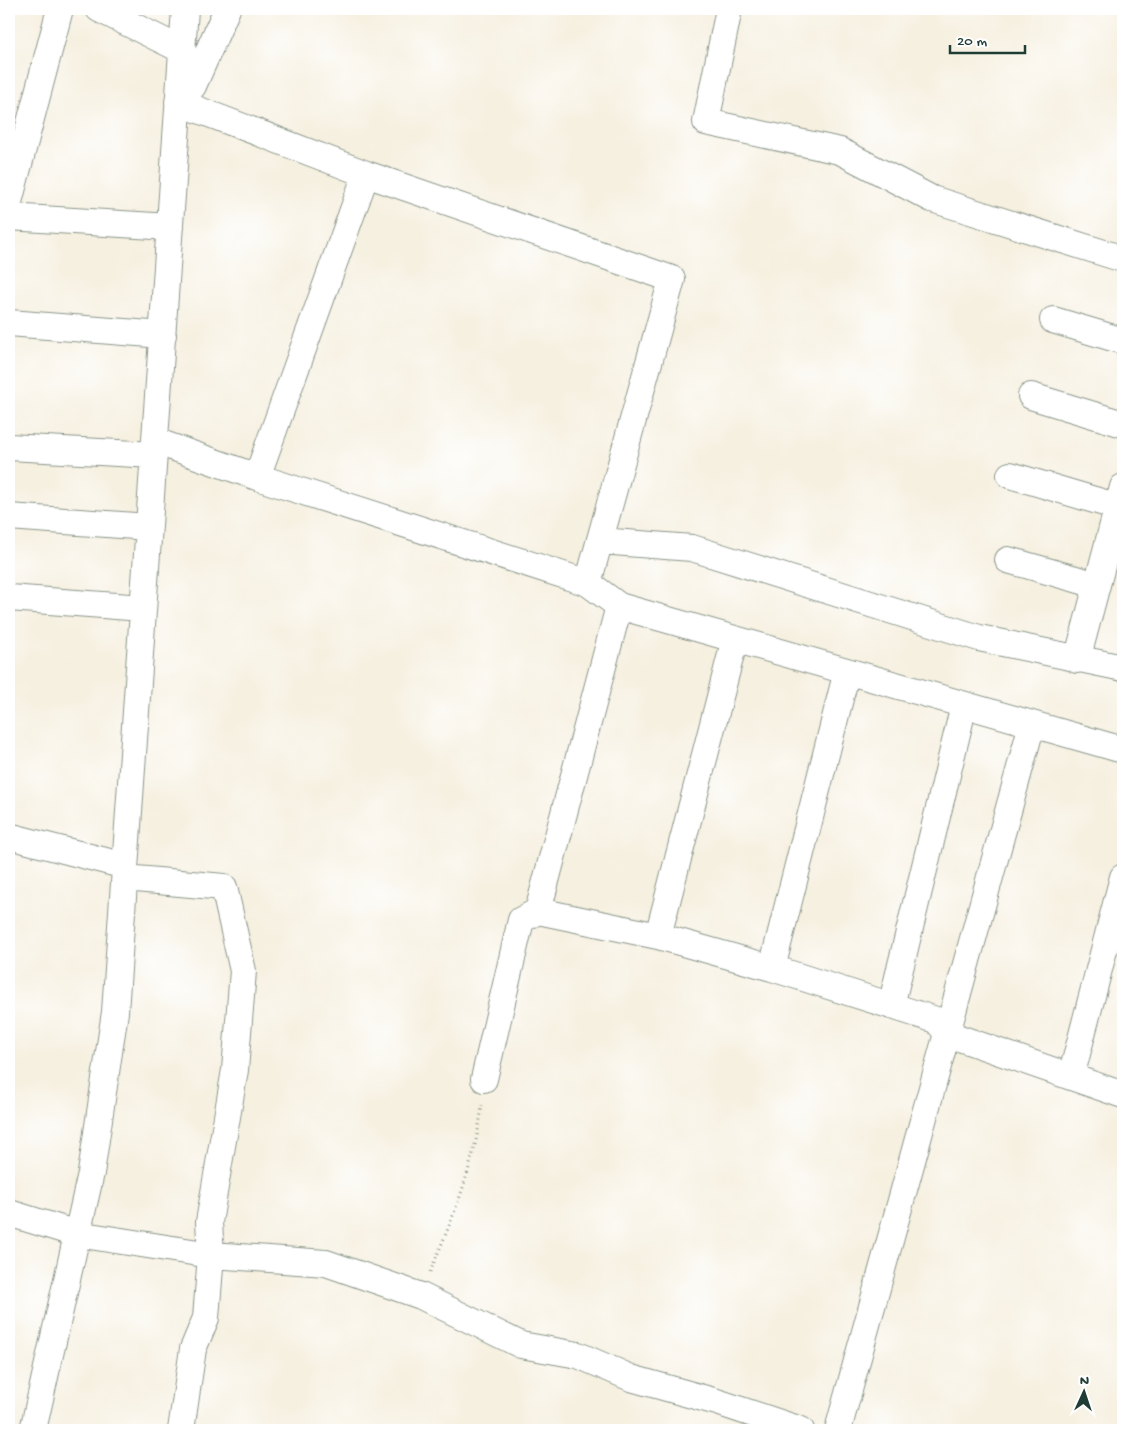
<svg xmlns="http://www.w3.org/2000/svg" width="1132" height="1439" font-family="'Gochi Hand',sans-serif">
  <style>
    .lines { fill: none; stroke-linecap: round; stroke-linejoin: round }
    .minor-casing { stroke: #8a968a; stroke-width: 28 }
    .path { stroke: #8a968a; stroke-width: 3; stroke-dasharray: 1 4; stroke-linecap: butt }
    .minor { stroke: #fff; stroke-width: 26 }
  </style>
  <rect width="100%" height="100%" fill="#fff"/>
  <filter id="ink" filterUnits="userSpaceOnUse"><feTurbulence type="fractalNoise" baseFrequency=".02" numOctaves="2"/><feDisplacementMap in="SourceGraphic" scale="10" xChannelSelector="R" yChannelSelector="G"/><feConvolveMatrix kernelMatrix="1 2 1 2 8 2 1 2 1" color-interpolation-filters="sRGB"/></filter>
  <filter id="wash" filterUnits="userSpaceOnUse"><feTurbulence type="fractalNoise" baseFrequency=".0096" numOctaves="4" result="noise"/><feDisplacementMap in="SourceGraphic" scale="20" xChannelSelector="R" yChannelSelector="G"/><feGaussianBlur stdDeviation="1.12" result="paint"/><feColorMatrix in="noise" values="0 0 0 0 0 0 0 0 0 0 0 0 0 0 0 0 0 1.4 0 .05"/><feComposite in="paint" operator="in"/></filter>
  <g filter="url(#wash)">
    <rect width="100%" height="100%" fill="#f6f0e0"/>
  </g>
  <g filter="url(#ink)">
    <g class="lines">
      <defs>
        <path id="minor" d="M 99,9 L 182,50
          M 227,9 L 193,86 L 178,102 L 366,174 L 672,279 L 588,583
          M 729,9 L 706,122 L 840,151 L 932,199 L 1123,259
          M 9,202 L 60,9
          M 9,217 L 170,227
          M 1053,320 L 1123,341
          M 9,323 L 163,335
          M 1031,396 L 1123,424
          M 155,441 L 257,477 L 366,174
          M 9,447 L 154,455
          M 1010,475 L 1118,507
          M 257,477 L 588,583 L 619,606 L 1123,750
          M 9,517 L 149,527
          M 600,541 L 692,548 L 979,638 L 1123,668
          M 1008,560 L 1097,585
          M 9,598 L 143,608
          M 619,606 L 538,911 L 658,936 L 772,968 L 936,1020 L 948,1034 L 1123,1095
          M 1077,660 L 1123,487
          M 9,836 L 125,866
          M 125,878 L 224,887 L 243,971 L 235,1070 L 209,1222 L 211,1255 L 206,1318 L 193,1349 L 181,1430
          M 658,936 L 735,639
          M 772,968 L 847,671
          M 891,1006 L 964,705
          M 1071,1077 L 1123,877
          M 484,1079 L 521,920 L 538,911
          M 9,1213 L 77,1234 L 211,1255 L 326,1263 L 421,1296 L 521,1345 L 578,1355 L 631,1378 L 717,1402 L 801,1430
          M 33,1430 L 91,1173 L 115,1012 L 185,9
          M 838,1430 L 1032,724"/>
      </defs>
      <use href="#minor" class="minor-casing"/>
      <path class="path" d="M 430,1272 C 453,1218 475,1164 482,1105"/>
      <use href="#minor" class="minor"/>
    </g>
  </g>
  <rect width="1132" height="1439" fill="none" stroke="#fff" stroke-width="30"/>
  <g transform="translate(1084 1392) rotate(3)" stroke="#ffffff" stroke-width="4" paint-order="stroke">
  <path d="M0-4L9 19L0 12L-9 19Z" fill="#1f3d34"/>
  <text y="-8" font-size="14" font-weight="bold" text-anchor="middle" fill="#1f3d34">N</text>
  </g>
  <path d="M950 45v8h75v-8" fill="none" stroke="#1f3d34" stroke-width="2.5"/>
  <text x="957" y="45" font-size="15" fill="#1f3d34" stroke="#ffffff" stroke-width="4" paint-order="stroke">20 m</text>
</svg>
